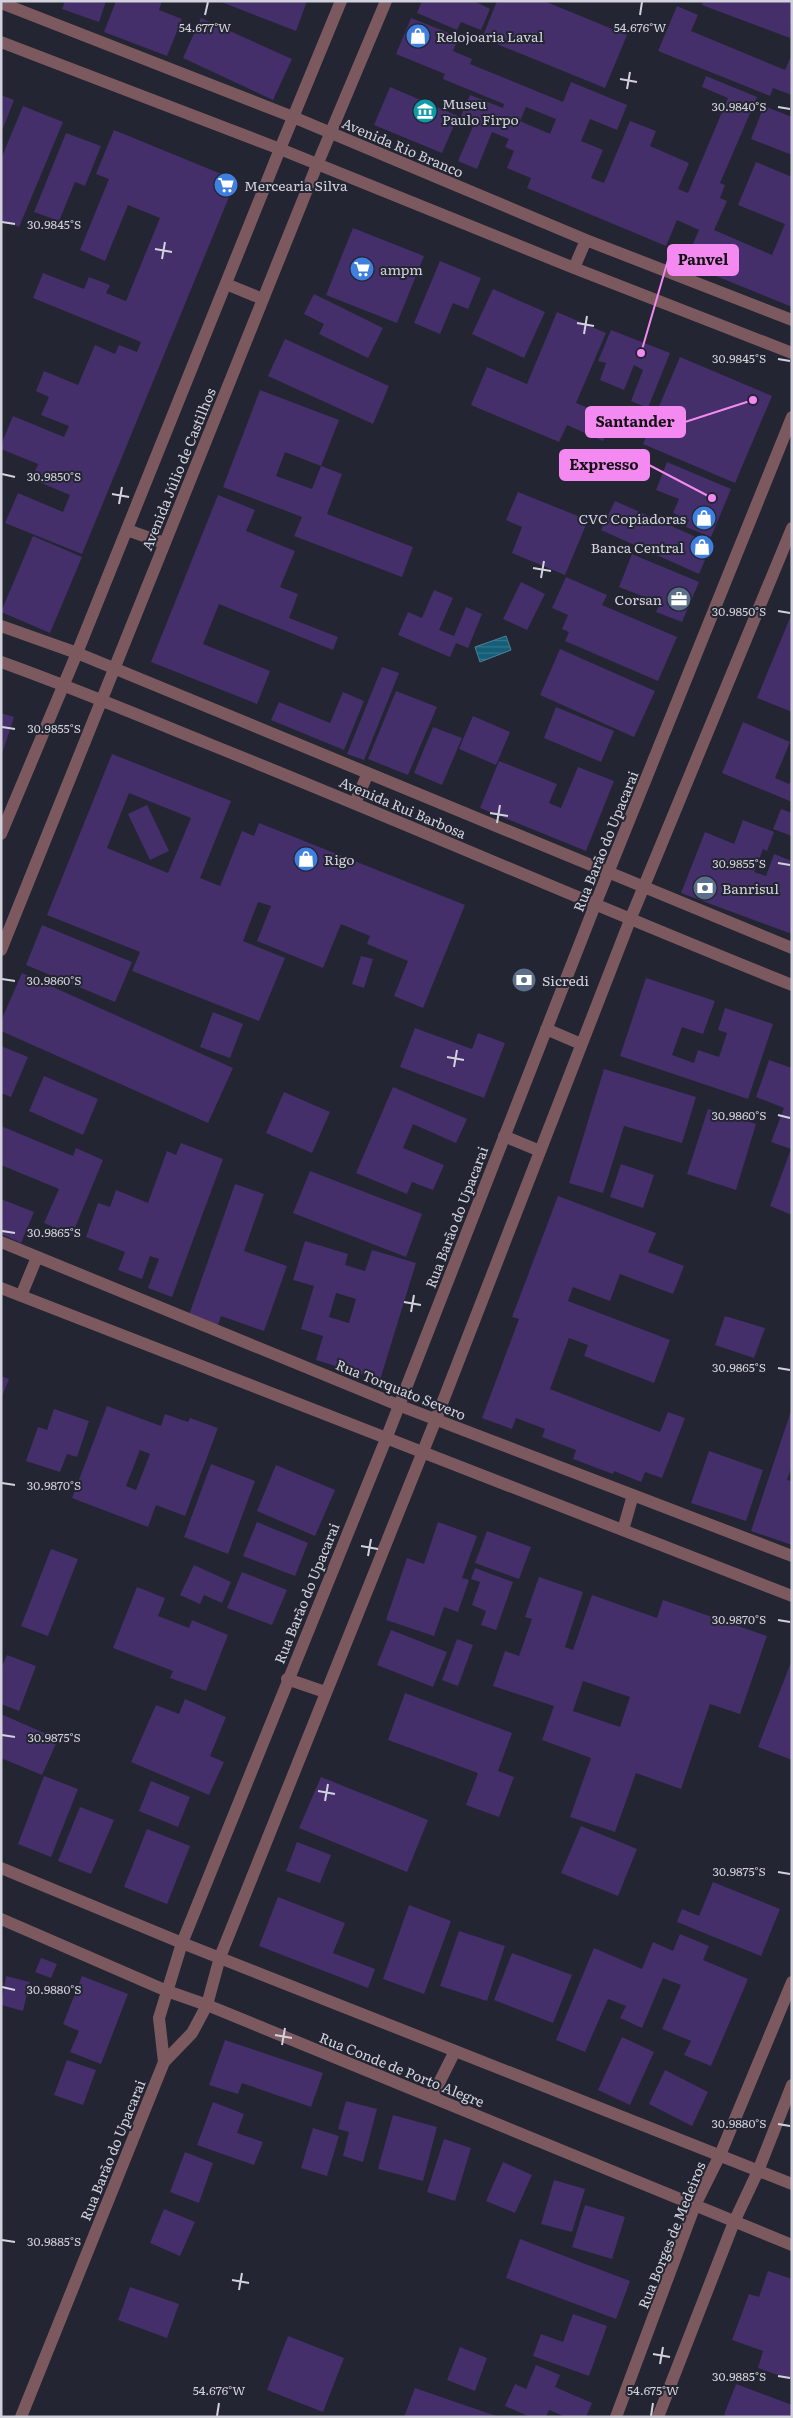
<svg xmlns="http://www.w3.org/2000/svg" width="793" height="2418" font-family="Literata,serif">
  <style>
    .water { fill: url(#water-rules); stroke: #4d8196 }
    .building { fill: #442f6a; fill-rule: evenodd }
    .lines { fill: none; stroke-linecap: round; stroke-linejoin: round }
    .minor { stroke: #7b595e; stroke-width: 12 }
    .tertiary { stroke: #7b595e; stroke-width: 12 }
    .ticks { fill: none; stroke: #d1d2db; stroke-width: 2 }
    .labels { text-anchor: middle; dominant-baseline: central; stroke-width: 4; stroke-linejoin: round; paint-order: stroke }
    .poi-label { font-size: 14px; fill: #d1d2db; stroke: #232532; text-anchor: start }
    .street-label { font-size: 14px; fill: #d1d2db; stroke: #232532 }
    .ticks-label { font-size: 12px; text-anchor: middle; fill: #d1d2db; stroke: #232532; stroke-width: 4; stroke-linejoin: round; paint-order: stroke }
    .leader { fill: none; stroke: #f389f1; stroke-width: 2 }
    .callout-dot { fill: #f389f1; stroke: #232532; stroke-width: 2 }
    .callout { fill: #f389f1; stroke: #f389f1; stroke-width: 2 }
    .callout-label { font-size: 15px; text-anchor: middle; font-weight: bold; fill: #111 }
  </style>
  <defs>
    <pattern id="water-rules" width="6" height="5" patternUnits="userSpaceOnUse" patternTransform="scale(1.25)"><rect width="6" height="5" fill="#155e78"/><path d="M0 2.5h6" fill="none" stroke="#36748b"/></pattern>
  </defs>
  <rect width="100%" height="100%" fill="#232532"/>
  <path class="water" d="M 506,636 L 511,650 L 480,662 L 475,647 Z"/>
  <path class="building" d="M 65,1 L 106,1 L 99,22 L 62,9 Z
    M 116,1 L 162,1 L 159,10 L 182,19 L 167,56 L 104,32 Z
    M 219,1 L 307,1 L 296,31 Z
    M 422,1 L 474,1 L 490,9 L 481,30 L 461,22 L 457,30 L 417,13 Z
    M 497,1 L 544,1 L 627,35 L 605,88 L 482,38 Z
    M 703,1 L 792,1 L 790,38 L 702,5 Z
    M 677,6 L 698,15 L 691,31 L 785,70 L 792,54 L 792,95 L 773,88 L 770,96 L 658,51 Z
    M 201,18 L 292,59 L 273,100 L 183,58 Z
    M 411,18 L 459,37 L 453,51 L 472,59 L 470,64 L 563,102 L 571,82 L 627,105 L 617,130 L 590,119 L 581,141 L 603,150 L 591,178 L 604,183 L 630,121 L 656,131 L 650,146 L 689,163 L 678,189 L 688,193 L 728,98 L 702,87 L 706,76 L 757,97 L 720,183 L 725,185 L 720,198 L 727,201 L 714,230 L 772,255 L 785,224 L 738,205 L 756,162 L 792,177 L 792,307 L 706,272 L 711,259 L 690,251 L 699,230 L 677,220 L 666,246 L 527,188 L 531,178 L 507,168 L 514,151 L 505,147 L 509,139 L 492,132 L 477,169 L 458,161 L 474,124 L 460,118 L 470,95 L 503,108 L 504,104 L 443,79 L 445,74 L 396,54 ZM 526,107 L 556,119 L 550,134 L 520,121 Z
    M 390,87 L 458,116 L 442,153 L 374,125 Z
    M 1,95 L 14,100 L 1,133 Z
    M 23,106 L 63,122 L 19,227 L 1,220 L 1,159 Z
    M 764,106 L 792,117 L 792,155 L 751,139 Z
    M 114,130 L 236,180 L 82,554 L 5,523 L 18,493 L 63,512 L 70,495 L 32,479 L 38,464 L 1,449 L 1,445 L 13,416 L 64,437 L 69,426 L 41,415 L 49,397 L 36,391 L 44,371 L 78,385 L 95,345 L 115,354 L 119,345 L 137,352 L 141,342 L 33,298 L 43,273 L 84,289 L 89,277 L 110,285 L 106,293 L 126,301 L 160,218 L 128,205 L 105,261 L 80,250 L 109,179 L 96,174 Z
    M 66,133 L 101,146 L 85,186 L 75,182 L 59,221 L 34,212 Z
    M 353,228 L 424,256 L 397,323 L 326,295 Z
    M 440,261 L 481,278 L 468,309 L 453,303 L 440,334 L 414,323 Z
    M 493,289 L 545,312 L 524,358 L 472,334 Z
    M 314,294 L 383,328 L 368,358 L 319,334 L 324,324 L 304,314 Z
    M 557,312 L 606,333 L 576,403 L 612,418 L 603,441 L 567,425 L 559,442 L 471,405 L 487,367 L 527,384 Z
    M 611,330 L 670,353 L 648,408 L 631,401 L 643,370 L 634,365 L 624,390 L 600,380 L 606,363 L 598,361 Z
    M 285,339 L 389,386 L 373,424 L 268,376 Z
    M 680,357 L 772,396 L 735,483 L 643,444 Z
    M 260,390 L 339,420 L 321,466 L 342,474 L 327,514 L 413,547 L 402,577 L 294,536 L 302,517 L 223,487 ZM 285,452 L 321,466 L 312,489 L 276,476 Z
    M 667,462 L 731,489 L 711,537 L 686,527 L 689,520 L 673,513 L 679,499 L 656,490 Z
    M 518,492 L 588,520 L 565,575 L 512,553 L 522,527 L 506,520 Z
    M 218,495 L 255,510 L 246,531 L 295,551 L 280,587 L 298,594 L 289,618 L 338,637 L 333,650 L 219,604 L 203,644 L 270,671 L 257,704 L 151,662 Z
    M 615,501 L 712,544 L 699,574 L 601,530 Z
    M 33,536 L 82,557 L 50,633 L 1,612 Z
    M 632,554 L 699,582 L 682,622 L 656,612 L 660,603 L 619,587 Z
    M 566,577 L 607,595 L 602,605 L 677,637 L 658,681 L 565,641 L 569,632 L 562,629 L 568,615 L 552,608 Z
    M 521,582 L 545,594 L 527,630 L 503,619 Z
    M 434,590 L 453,598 L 439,630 L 454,636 L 466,607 L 482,614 L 468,648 L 456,643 L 450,657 L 398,635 L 408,612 L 422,618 Z
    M 792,613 L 792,712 L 757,698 Z
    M 560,649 L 655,691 L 634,737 L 540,695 Z
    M 382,667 L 399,673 L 364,760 L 347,754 Z
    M 396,691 L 437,707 L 408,775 L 368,759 Z
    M 343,692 L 364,701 L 344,750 L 271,720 L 279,702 L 330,723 Z
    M 556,707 L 614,731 L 601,762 L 544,738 Z
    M 1,713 L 14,717 L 2,754 L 1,754 Z
    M 473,716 L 510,732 L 496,765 L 459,749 Z
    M 743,722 L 790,742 L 775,778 L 789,784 L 792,779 L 792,802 L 722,773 Z
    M 433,727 L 462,738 L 442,785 L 414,773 Z
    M 112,754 L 231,801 L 200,878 L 220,886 L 242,831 L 254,836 L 259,823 L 465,905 L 423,1008 L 394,996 L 408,961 L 367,944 L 370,936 L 341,924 L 323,968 L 257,941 L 271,906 L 258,902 L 243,941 L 285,958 L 259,1021 L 132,971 L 140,952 L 47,915 ZM 129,793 L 191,818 L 168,873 L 107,848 Z
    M 499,761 L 557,784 L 549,803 L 561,808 L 578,767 L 614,781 L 586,851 L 480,808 Z
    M 147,805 L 169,851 L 150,860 L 128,814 Z
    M 781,809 L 792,813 L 792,836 L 773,829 Z
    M 743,820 L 774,832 L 767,851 L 763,849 L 754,872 L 766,876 L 774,854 L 792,861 L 792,934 L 681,893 L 705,832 L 734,844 Z
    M 42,925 L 132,962 L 115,1002 L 26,965 Z
    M 361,956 L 373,959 L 364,988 L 352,984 Z
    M 22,973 L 233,1068 L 208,1123 L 1,1031 L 1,1021 Z
    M 646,978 L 715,1001 L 703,1034 L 682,1027 L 672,1055 L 694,1063 L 698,1050 L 719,1057 L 727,1033 L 718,1030 L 725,1008 L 773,1024 L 748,1099 L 620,1056 Z
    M 213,1012 L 243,1024 L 230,1058 L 200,1047 Z
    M 415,1028 L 472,1049 L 478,1033 L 505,1043 L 484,1098 L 400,1067 Z
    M 1,1046 L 28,1057 L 11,1097 L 1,1093 Z
    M 769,1060 L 792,1068 L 792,1215 L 770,1206 L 791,1149 L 771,1142 L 784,1108 L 756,1097 Z
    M 604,1069 L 696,1097 L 682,1143 L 624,1126 L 603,1193 L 569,1183 Z
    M 44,1076 L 98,1099 L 83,1135 L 29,1111 Z
    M 393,1087 L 467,1119 L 456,1143 L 413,1124 L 403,1148 L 444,1165 L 433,1190 L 412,1182 L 407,1194 L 356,1173 Z
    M 284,1092 L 330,1112 L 312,1153 L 266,1133 Z
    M 708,1109 L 756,1124 L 736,1190 L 687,1174 Z
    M 1,1126 L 73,1156 L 76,1148 L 103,1160 L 72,1235 L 44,1223 L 59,1189 L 1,1165 Z
    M 181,1143 L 223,1159 L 172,1297 L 148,1288 L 159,1259 L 150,1256 L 142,1279 L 118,1270 L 125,1252 L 86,1237 L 98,1203 L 110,1207 L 116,1190 L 148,1203 L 167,1151 L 176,1155 Z
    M 621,1164 L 654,1175 L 643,1208 L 610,1197 Z
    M 310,1171 L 422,1214 L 406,1257 L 293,1213 Z
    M 235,1184 L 264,1194 L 244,1251 L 287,1266 L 264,1331 L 221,1316 L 218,1325 L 189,1315 Z
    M 558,1196 L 656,1233 L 648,1252 L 684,1266 L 673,1294 L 620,1274 L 610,1301 L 573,1287 L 568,1301 L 670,1340 L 654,1383 L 584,1356 L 588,1345 L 569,1338 L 550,1389 L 660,1432 L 668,1412 L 685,1418 L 662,1478 L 645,1472 L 641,1482 L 614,1471 L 613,1474 L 573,1459 L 576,1450 L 542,1437 L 545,1429 L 516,1418 L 512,1429 L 482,1418 L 519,1319 L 512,1317 Z
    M 1,1199 L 34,1212 L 21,1243 L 1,1234 Z
    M 305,1241 L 348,1254 L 345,1265 L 365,1271 L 372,1250 L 416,1263 L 380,1380 L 316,1360 L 323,1336 L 301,1329 L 314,1286 L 293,1280 ZM 336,1293 L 356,1299 L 349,1323 L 329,1317 Z
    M 725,1316 L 765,1328 L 754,1358 L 715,1345 Z
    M 1,1376 L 9,1379 L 1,1399 Z
    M 107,1406 L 161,1426 L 165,1414 L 188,1422 L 190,1418 L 218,1428 L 185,1516 L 156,1505 L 148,1527 L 72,1498 ZM 140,1450 L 150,1454 L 136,1490 L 126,1486 Z
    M 54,1409 L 89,1421 L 77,1457 L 67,1454 L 60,1472 L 26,1461 L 38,1427 L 47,1430 Z
    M 791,1411 L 792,1466 L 787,1480 L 792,1481 L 792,1545 L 751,1531 Z
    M 709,1451 L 763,1470 L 746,1521 L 691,1503 Z
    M 211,1464 L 255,1481 L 228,1554 L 184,1537 Z
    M 276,1465 L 335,1490 L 315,1536 L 257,1511 Z
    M 257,1522 L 308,1543 L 295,1576 L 243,1556 Z
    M 438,1522 L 477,1536 L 462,1578 L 469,1580 L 458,1612 L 444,1607 L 434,1636 L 386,1620 L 407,1558 L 424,1564 Z
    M 487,1531 L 531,1547 L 519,1579 L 475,1563 Z
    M 51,1549 L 78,1559 L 48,1636 L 21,1626 Z
    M 194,1565 L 231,1582 L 222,1603 L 204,1595 L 200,1604 L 180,1595 Z
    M 475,1568 L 513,1582 L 496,1630 L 481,1625 L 486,1611 L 472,1605 L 480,1582 L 471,1579 Z
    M 242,1572 L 287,1590 L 272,1625 L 227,1608 Z
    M 539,1577 L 583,1592 L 565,1647 L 573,1650 L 592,1595 L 657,1618 L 663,1600 L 767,1636 L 740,1714 L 710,1704 L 681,1789 L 636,1773 L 615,1832 L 570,1817 L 591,1758 L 542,1740 L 554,1706 L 493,1686 L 505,1651 L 519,1656 L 532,1619 L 525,1617 ZM 583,1681 L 630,1697 L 620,1727 L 573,1711 Z
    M 137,1587 L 165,1598 L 158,1616 L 189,1628 L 192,1620 L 228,1635 L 206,1691 L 170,1678 L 173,1671 L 113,1648 Z
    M 391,1630 L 447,1652 L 433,1687 L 377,1665 Z
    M 457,1639 L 473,1645 L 458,1686 L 442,1680 Z
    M 7,1655 L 36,1666 L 19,1711 L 1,1704 L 1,1668 Z
    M 792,1660 L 792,1760 L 758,1747 Z
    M 405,1693 L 512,1733 L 498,1771 L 514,1777 L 499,1817 L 466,1805 L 478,1773 L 388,1740 Z
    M 185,1699 L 226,1717 L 210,1756 L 224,1762 L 209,1795 L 131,1762 L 156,1705 L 179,1714 Z
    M 1,1714 L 58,1739 L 42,1775 L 1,1758 Z
    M 44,1776 L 78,1789 L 51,1857 L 18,1844 Z
    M 321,1777 L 428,1820 L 407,1872 L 299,1828 Z
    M 151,1781 L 190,1797 L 178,1827 L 139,1811 Z
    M 80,1807 L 114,1820 L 91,1874 L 58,1861 Z
    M 581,1826 L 637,1849 L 618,1896 L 561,1873 Z
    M 147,1829 L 190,1846 L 167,1904 L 124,1887 Z
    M 297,1842 L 331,1855 L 320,1883 L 286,1871 Z
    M 713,1882 L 780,1909 L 761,1956 L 677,1922 L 682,1909 L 699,1916 Z
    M 278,1897 L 345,1923 L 333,1953 L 375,1969 L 368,1988 L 259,1946 Z
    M 409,1905 L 451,1921 L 424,1994 L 383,1979 Z
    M 459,1931 L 505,1946 L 487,2001 L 440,1986 Z
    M 680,1934 L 709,1946 L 703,1960 L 748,1979 L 711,2066 L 684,2055 L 691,2041 L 662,2029 L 681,1985 L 663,1978 L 642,2028 L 620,2018 L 626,2006 L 608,1999 L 585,2052 L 556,2040 L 594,1948 L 642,1969 L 653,1942 L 673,1951 Z
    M 512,1953 L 572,1975 L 553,2023 L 494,2000 Z
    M 41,1958 L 57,1964 L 51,1978 L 35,1972 Z
    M 6,1976 L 30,1982 L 23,2011 L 1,2005 Z
    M 82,1976 L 128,1994 L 101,2064 L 70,2052 L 79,2031 L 63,2024 Z
    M 622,2037 L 654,2052 L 630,2105 L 598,2090 Z
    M 225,2040 L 323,2073 L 311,2107 L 242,2083 L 238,2094 L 209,2085 Z
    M 67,2060 L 96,2070 L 83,2105 L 54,2095 Z
    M 665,2070 L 708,2092 L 692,2126 L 649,2104 Z
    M 346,2101 L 377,2109 L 363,2162 L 343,2156 L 349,2132 L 338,2129 Z
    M 213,2102 L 244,2114 L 237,2133 L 263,2142 L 254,2165 L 197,2145 Z
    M 393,2115 L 437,2127 L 423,2181 L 378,2169 Z
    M 313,2128 L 339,2136 L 327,2176 L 301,2168 Z
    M 444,2139 L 471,2148 L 455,2201 L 427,2192 Z
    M 185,2152 L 213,2163 L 199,2203 L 170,2192 Z
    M 503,2162 L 532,2175 L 515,2213 L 486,2201 Z
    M 554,2180 L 585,2189 L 572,2232 L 541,2224 Z
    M 585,2205 L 625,2217 L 612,2259 L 572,2247 Z
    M 164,2209 L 195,2222 L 180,2256 L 150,2243 Z
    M 520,2239 L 630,2281 L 616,2319 L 506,2278 Z
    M 768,2271 L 792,2279 L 792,2380 L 758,2368 L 763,2351 L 732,2340 L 749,2294 L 759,2297 Z
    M 130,2287 L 179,2304 L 167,2338 L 118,2320 Z
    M 573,2314 L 607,2326 L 589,2376 L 533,2356 L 541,2334 L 563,2342 Z
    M 288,2336 L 344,2358 L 323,2412 L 267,2390 Z
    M 460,2347 L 487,2358 L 475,2391 L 447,2380 Z
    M 536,2365 L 560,2375 L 555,2387 L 592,2403 L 586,2417 L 566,2417 L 549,2410 L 546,2417 L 530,2417 L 505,2406 L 515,2384 L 526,2389 Z
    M 736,2384 L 792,2405 L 792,2417 L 730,2417 L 724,2415 Z
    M 415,2388 L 496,2416 L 496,2417 L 404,2417 Z"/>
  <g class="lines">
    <path class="minor" d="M 1,3 L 293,117
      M 1,42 L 280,149 L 77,653 L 1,834
      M 226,284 L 263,299
      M 127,530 L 164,543
      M 1,626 L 77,653 L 792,948
      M 1,662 C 71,687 140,716 209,744 C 404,822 596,907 792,985
      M 355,803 L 368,773
      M 1,950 L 317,165
      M 546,1029 L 581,1044
      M 504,1136 L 540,1151
      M 1,1242 L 398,1405 L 792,1556
      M 1,1288 L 792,1596
      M 21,1296 L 37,1257
      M 623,1530 L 633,1495
      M 287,1679 L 325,1692
      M 1,1868 L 182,1943 L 792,2184
      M 1,1919 L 167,1991 L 207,2005 L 792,2245
      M 164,2062 L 159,2018 L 182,1943 L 386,1439 L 595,905 L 792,417
      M 432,2097 L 455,2051
      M 21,2417 L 164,2062 L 192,2033 L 207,2005 L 220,1957 L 436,1419 L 630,920 L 792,528
      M 616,2417 L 695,2205 L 720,2155 L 792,1982
      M 658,2417 L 734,2222 L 758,2171 L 792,2085"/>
    <path class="tertiary" d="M 341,1 L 280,149 L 574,268 L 792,353
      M 293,117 L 586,240 L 792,320
      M 317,165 L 386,1
      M 574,268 L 586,240"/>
  </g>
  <path class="ticks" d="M 205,15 L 208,2M 640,15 L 642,2M 620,79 L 637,82M 627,89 L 630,72M 778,107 L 790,109M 2,222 L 15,224M 155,249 L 172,252M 162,259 L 165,242M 577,323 L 594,326M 584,334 L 587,316M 778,359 L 790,361M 2,474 L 15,477M 112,494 L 129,497M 119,504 L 122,487M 533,568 L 551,571M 541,578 L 544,561M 778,611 L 790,613M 2,727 L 15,729M 490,813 L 508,816M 497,823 L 500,805M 778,863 L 790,865M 2,979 L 15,981M 447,1057 L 464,1060M 454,1067 L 457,1050M 778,1115 L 790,1118M 2,1231 L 15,1233M 404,1302 L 421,1305M 411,1312 L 414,1295M 778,1368 L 790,1370M 2,1483 L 15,1485M 361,1546 L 378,1549M 368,1556 L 371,1539M 778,1620 L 790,1622M 2,1735 L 15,1737M 318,1791 L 335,1794M 325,1801 L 328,1784M 778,1872 L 790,1874M 2,1987 L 15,1990M 275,2035 L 292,2038M 282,2045 L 285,2028M 778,2124 L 790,2126M 2,2240 L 15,2242M 232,2280 L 249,2283M 239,2290 L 242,2273M 653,2354 L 670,2357M 660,2364 L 663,2347M 778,2376 L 790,2378M 217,2416 L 219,2403M 651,2416 L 653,2403"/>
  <defs>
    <symbol id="shop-disc" viewBox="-11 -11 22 22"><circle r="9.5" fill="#3f7fe0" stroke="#232532"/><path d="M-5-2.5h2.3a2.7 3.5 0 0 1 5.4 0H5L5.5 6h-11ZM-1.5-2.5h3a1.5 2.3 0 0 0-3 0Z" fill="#fff"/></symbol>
    <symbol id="museum-disc" viewBox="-11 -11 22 22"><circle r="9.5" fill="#0f9aa8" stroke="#232532"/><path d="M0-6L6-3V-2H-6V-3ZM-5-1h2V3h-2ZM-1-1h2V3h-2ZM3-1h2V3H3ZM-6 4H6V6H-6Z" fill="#fff"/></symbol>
    <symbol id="supermarket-disc" viewBox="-11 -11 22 22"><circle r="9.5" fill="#3f7fe0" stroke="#232532"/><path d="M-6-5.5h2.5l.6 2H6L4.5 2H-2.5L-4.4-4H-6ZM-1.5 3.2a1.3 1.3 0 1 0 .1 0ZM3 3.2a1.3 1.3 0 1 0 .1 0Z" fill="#fff"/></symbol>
    <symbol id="office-disc" viewBox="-11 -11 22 22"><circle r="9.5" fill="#5c6f8a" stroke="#232532"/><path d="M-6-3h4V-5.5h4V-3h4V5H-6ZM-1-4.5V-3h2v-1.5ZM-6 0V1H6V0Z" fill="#fff"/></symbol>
    <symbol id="bank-disc" viewBox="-11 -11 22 22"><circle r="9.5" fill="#5c6f8a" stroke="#232532"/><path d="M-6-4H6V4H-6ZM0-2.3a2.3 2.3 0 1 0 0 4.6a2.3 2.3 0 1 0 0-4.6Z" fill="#fff"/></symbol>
  </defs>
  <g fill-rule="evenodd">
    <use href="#shop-disc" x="404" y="22" width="28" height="28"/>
    <use href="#museum-disc" x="411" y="97" width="28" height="28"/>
    <use href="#supermarket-disc" x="212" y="171" width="28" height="28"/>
    <use href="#supermarket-disc" x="348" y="255" width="28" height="28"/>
    <use href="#shop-disc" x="690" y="504" width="28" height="28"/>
    <use href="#shop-disc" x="688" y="533" width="28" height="28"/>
    <use href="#office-disc" x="665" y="585" width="28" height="28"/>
    <use href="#shop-disc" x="292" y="845" width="28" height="28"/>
    <use href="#bank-disc" x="691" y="874" width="28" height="28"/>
    <use href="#bank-disc" x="510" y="966" width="28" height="28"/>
  </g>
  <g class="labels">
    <g class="poi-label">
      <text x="436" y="36">Relojoaria Laval</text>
      <text x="442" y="103">Museu<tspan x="442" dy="16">Paulo Firpo</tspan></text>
      <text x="244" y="185">Mercearia Silva</text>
      <text x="380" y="269">ampm</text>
      <text x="686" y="518" text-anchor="end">CVC Copiadoras</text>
      <text x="684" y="547" text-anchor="end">Banca Central</text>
      <text x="662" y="599" text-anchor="end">Corsan</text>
      <text x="324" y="859">Rigo</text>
      <text x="722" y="888">Banrisul</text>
      <text x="542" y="980">Sicredi</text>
    </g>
    <g class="street-label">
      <text transform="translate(403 147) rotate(23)">Avenida Rio Branco</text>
      <text transform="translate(178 469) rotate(-68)">Avenida Júlio de Castilhos</text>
      <text transform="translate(403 807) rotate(23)">Avenida Rui Barbosa</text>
      <text transform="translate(605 841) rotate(-68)">Rua Barão do Upacarai</text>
      <text transform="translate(456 1217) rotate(-69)">Rua Barão do Upacarai</text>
      <text transform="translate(401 1389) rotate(22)">Rua Torquato Severo</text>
      <text transform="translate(306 1593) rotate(-68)">Rua Barão do Upacarai</text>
      <text transform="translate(402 2069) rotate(22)">Rua Conde de Porto Alegre</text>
      <text transform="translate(112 2150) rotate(-68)">Rua Barão do Upacarai</text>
      <text transform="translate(671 2235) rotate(-68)">Rua Borges de Medeiros</text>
    </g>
  </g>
  <g class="ticks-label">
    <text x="205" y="32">54.677°W</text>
    <text x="640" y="32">54.676°W</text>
    <text x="739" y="111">30.9840°S</text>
    <text x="54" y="229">30.9845°S</text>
    <text x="739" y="363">30.9845°S</text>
    <text x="54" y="481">30.9850°S</text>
    <text x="739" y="616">30.9850°S</text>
    <text x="54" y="733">30.9855°S</text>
    <text x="739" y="868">30.9855°S</text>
    <text x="54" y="985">30.9860°S</text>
    <text x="739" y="1120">30.9860°S</text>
    <text x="54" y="1237">30.9865°S</text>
    <text x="739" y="1372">30.9865°S</text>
    <text x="54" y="1490">30.9870°S</text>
    <text x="739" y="1624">30.9870°S</text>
    <text x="54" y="1742">30.9875°S</text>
    <text x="739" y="1876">30.9875°S</text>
    <text x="54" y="1994">30.9880°S</text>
    <text x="739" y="2128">30.9880°S</text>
    <text x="54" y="2246">30.9885°S</text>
    <text x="739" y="2381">30.9885°S</text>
    <text x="219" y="2395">54.676°W</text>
    <text x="653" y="2395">54.675°W</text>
  </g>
  <path class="leader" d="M641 353L668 260M753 400L685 422M712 498L649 465"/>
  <g class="callout-dot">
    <circle cx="641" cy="353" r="5"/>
    <circle cx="753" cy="400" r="5"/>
    <circle cx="712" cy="498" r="5"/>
  </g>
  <g class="callout">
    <rect x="668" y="245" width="70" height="30" rx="5"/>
    <rect x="586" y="407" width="99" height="30" rx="5"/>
    <rect x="560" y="450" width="89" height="30" rx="5"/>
  </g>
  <g class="callout-label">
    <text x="703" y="265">Panvel</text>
    <text x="635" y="427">Santander</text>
    <text x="604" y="470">Expresso</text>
  </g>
  <rect width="793" height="2418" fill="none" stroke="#d1d2db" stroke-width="5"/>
</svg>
